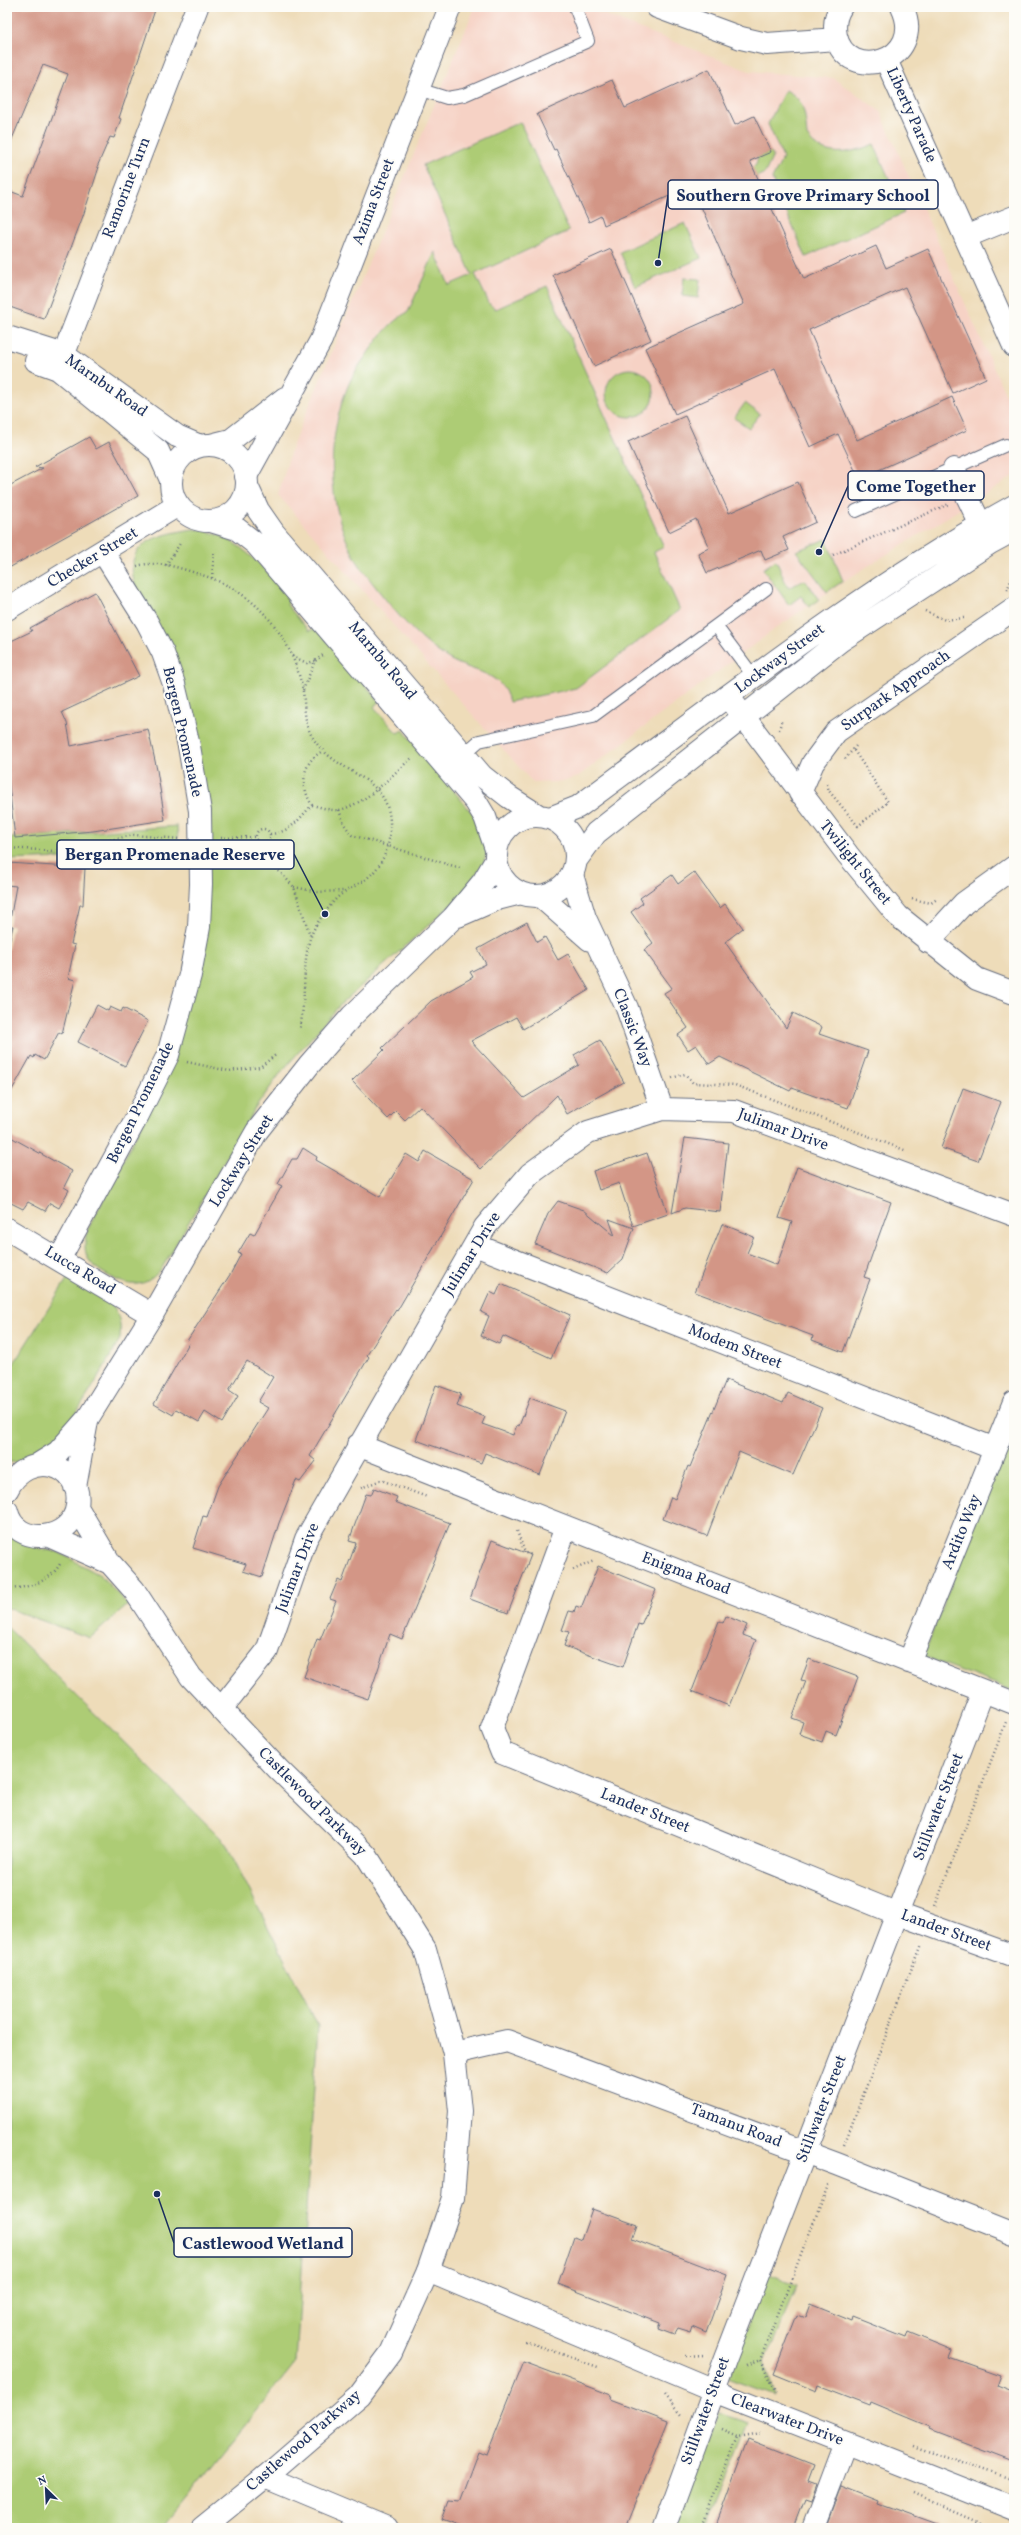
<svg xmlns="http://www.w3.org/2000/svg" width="1021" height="2535" font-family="Vollkorn,serif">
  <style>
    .built { fill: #f6d2c5 }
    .green { fill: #adcc74; stroke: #647e69 }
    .building { fill: #d39686 }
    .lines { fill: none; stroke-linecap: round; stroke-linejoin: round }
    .lane-casing { stroke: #656c7e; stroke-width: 14 }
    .street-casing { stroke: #656c7e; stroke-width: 24 }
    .secondary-casing { stroke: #656c7e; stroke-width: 24 }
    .path { stroke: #656c7e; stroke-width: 2.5; stroke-dasharray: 1 3; stroke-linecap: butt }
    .lane { stroke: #fff; stroke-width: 12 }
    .street { stroke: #fff; stroke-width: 22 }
    .secondary { stroke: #fff; stroke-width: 22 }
    .labels { text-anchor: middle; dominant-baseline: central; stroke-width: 4; stroke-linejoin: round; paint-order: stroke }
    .street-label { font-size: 16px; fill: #1b2f5e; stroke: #fdfcf7 }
    .leader { fill: none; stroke: #1b2f5e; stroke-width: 1.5 }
    .callout-dot { fill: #1b2f5e; stroke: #fdfcf7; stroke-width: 1.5 }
    .callout { fill: #fdfcf7; stroke: #1b2f5e; stroke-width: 1.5 }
    .callout-label { font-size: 17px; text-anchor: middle; font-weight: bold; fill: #1b2f5e }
  </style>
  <rect width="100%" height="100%" fill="#fdfcf7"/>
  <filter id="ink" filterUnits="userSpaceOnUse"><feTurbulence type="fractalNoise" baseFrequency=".025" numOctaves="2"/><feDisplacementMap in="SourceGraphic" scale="8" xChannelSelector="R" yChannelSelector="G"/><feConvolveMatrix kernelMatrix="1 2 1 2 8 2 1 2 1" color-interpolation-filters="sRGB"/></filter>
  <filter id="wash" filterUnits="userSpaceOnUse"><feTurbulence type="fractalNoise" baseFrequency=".012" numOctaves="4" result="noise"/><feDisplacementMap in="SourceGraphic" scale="16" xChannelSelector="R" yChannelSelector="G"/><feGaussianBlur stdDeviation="0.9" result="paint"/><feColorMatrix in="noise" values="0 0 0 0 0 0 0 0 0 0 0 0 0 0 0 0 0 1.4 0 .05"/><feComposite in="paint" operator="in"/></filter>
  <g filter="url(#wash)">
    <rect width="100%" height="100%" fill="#eedcb9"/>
    <path class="built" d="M 475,7 L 585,7 L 749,71 L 833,78 L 880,111 L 1014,414 L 1014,476 L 860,571 L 779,626 L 576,778 L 557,782 L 533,783 L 278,495 L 292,447 Z"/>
    <path class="green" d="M 785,90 C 806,99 805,116 807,136 C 823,159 851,154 874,144 L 904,213 L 806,257 L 772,179 L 783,158 L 768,124 Z
      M 520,122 L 569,231 L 475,274 L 490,305 L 496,309 L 547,286 L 664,547 L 654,552 L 680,610 L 576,688 L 509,702 C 502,670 472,673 449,659 C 417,640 390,606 368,577 C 327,525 323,446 348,386 C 353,373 362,362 370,350 C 381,335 392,320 408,312 L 435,252 L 449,285 L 472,275 L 423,165 Z
      M 771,152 L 773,156 L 765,173 L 736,186 L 741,174 L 756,165 L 758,157 Z
      M 685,223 L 701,258 L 635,287 L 620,252 Z
      M 684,278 L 700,279 L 698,298 L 682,296 Z
      M606 393a24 24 0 1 1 48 0a24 24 0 1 1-48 0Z
      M 745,403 L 760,414 L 749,428 L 734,418 Z
      M 193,529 C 236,532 264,568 290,599 L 287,605 L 309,631 L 316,628 L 379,701 L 374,707 L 397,733 L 403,730 L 477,819 L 487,851 L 484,862 L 463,894 L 341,1004 L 282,1071 L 256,1107 L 162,1268 C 156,1275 151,1280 143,1283 C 132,1286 122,1283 113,1278 C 91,1267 80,1257 87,1231 L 174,1061 L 207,802 L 135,585 C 122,541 159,535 193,529 Z
      M 826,539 L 843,581 L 827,592 L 796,551 Z
      M 776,560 L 788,588 L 805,580 L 819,600 L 809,607 L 801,596 L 789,605 L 763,569 Z
      M 177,826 L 179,854 L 7,860 L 7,838 Z
      M 69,1276 C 98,1293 124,1300 120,1339 C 100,1373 65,1445 28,1460 C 22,1463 13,1462 7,1462 L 7,1374 Z
      M 1014,1423 L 1014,1691 L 923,1656 Z
      M 7,1525 L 14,1535 L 36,1548 L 58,1552 L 100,1575 L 128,1605 L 90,1638 L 7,1608 Z
      M 7,1627 L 225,1842 L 318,2026 L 296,2362 L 163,2528 L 7,2528 Z
      M 767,2273 L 797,2285 L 765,2362 L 774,2395 L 728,2378 Z
      M 719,2413 L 749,2423 L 706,2528 L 675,2528 Z"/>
    <g id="blocks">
      <path class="building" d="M 7,7 L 156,7 L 119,118 L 121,119 L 114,138 L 110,137 L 97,167 L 99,167 L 83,216 L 44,319 L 7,306 L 7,190 L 23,196 L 68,74 L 43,65 L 7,151 Z
        M 709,69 L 735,125 L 754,116 L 771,152 L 750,161 L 804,279 L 876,246 L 886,268 L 928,249 L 986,378 L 953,393 L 905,287 L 809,330 L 857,440 L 952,397 L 967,430 L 872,473 L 873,475 L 860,481 L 838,434 L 810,447 L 775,369 L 675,414 L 645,348 L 744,304 L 692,186 L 604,225 L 601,216 L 589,222 L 556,149 L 554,150 L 537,114 L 612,80 L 625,108 Z
        M 611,249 L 651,340 L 594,366 L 553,275 Z
        M 685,416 L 729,513 L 798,482 L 816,522 L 783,537 L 789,550 L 765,560 L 761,550 L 707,573 L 698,553 L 709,548 L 696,519 L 669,532 L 628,442 Z
        M 89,437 L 96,449 L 109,442 L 138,496 L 7,569 L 7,487 L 43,468 L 35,467 Z
        M 95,592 L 139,676 L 62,712 L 67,723 L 71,746 L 148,729 L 157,770 L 165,820 L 93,831 L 15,838 L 7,768 L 7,643 L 32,631 L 30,628 Z
        M 8,863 L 85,868 L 83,905 L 80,905 L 71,944 L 75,945 L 68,978 L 75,980 L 62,1034 L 59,1032 L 44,1060 L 35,1055 L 34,1058 L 31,1056 L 7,1099 L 7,952 L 13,926 L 9,926 L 16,886 L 7,885 Z
        M 694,872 L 720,908 L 725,904 L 743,928 L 725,942 L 786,1028 L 793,1013 L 822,1027 L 819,1034 L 868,1051 L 848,1108 L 792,1088 L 790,1091 L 720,1057 L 709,1064 L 696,1045 L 688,1050 L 678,1035 L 688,1028 L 664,993 L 672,988 L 644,950 L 653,943 L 631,912 L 643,903 L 640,898 L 672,875 L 678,884 Z
        M 527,922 L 537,942 L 545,937 L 558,960 L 568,954 L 589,990 L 523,1029 L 516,1017 L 471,1041 L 524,1098 L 579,1065 L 574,1055 L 600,1040 L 624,1082 L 567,1114 L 557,1095 L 481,1169 L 420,1106 L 405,1120 L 396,1111 L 388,1119 L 352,1081 L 384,1050 L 382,1048 L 431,1001 L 473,977 L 470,972 L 486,964 L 478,949 Z
        M 97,1005 L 108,1011 L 110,1007 L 121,1012 L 123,1008 L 148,1021 L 125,1066 L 78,1042 Z
        M 963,1088 L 1001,1102 L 978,1161 L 941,1148 Z
        M 7,1135 L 72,1171 L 64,1187 L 69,1190 L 59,1208 L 50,1203 L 45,1211 L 28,1202 L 23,1209 L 7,1201 Z
        M 685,1138 L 728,1143 L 720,1212 L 685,1208 L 672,1213 Z
        M 303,1148 L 317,1157 L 316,1160 L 380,1197 L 406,1154 L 419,1162 L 425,1151 L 474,1179 L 397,1311 L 396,1310 L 367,1355 L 369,1357 L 310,1456 L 316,1461 L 300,1482 L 296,1480 L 279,1523 L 262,1577 L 243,1571 L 246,1564 L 193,1548 L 203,1516 L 207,1517 L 218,1486 L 268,1408 L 258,1402 L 273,1377 L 247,1361 L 229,1390 L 238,1396 L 222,1423 L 205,1412 L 199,1422 L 176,1409 L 173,1415 L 154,1404 L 189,1343 L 187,1341 L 231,1273 L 241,1254 L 238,1253 L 250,1233 L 254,1235 L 282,1186 L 278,1184 L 292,1159 L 297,1159 Z
        M 647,1153 L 668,1214 L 633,1226 L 619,1183 L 599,1190 L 593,1171 Z
        M 797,1167 L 891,1202 L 864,1277 L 870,1279 L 843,1352 L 812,1340 L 813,1336 L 695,1292 L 722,1224 L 754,1237 L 747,1253 L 777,1265 L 792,1222 L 779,1218 Z
        M 558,1201 L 584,1210 L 615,1236 L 609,1219 L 634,1228 L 623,1259 L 608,1273 L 535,1244 L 548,1214 Z
        M 501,1284 L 570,1315 L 551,1358 L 503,1336 L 499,1344 L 481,1336 L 489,1316 L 481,1312 L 490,1292 L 496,1295 Z
        M 726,1380 L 783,1403 L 788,1393 L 822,1408 L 793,1475 L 739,1452 L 707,1536 L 663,1519 L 671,1497 L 675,1499 L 688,1466 L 690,1467 Z
        M 436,1385 L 461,1394 L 457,1406 L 485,1417 L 482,1424 L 513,1435 L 517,1425 L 519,1426 L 530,1398 L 565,1411 L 540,1475 L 485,1453 L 481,1463 L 416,1440 Z
        M 374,1488 L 397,1497 L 395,1502 L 450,1523 L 402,1639 L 390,1634 L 368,1699 L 304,1677 L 317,1639 L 320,1640 L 336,1601 L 330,1599 L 338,1580 L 342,1582 L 356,1543 L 349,1541 L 366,1494 L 371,1495 Z
        M 492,1540 L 531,1555 L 508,1613 L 470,1599 Z
        M 598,1566 L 656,1590 L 641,1625 L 638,1624 L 623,1667 L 564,1646 L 569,1632 L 562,1630 L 569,1611 L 574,1612 L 576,1606 L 581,1608 Z
        M 726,1616 L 747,1625 L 743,1635 L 756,1640 L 729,1706 L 692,1691 L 719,1621 L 723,1623 Z
        M 809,1659 L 858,1677 L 836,1735 L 826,1731 L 822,1742 L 799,1734 L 803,1722 L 792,1718 L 806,1681 L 801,1680 Z
        M 592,2209 L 637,2225 L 632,2239 L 727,2275 L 706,2333 L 692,2327 L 690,2333 L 677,2329 L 674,2334 L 658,2328 L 660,2323 L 558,2284 L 574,2237 L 581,2240 Z
        M 810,2304 L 852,2321 L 853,2317 L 906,2338 L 908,2332 L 952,2350 L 949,2357 L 1000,2375 L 996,2386 L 1014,2393 L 1014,2461 L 930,2429 L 931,2427 L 871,2402 L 870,2405 L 818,2385 L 816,2391 L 774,2374 L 797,2315 L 805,2318 Z
        M 524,2362 L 611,2395 L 610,2399 L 668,2421 L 625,2528 L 464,2528 L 442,2520 L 449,2501 L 460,2502 L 479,2451 L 487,2454 Z
        M 748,2439 L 814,2465 L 808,2481 L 816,2484 L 810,2501 L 804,2499 L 793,2528 L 715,2528 Z
        M 842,2485 L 880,2500 L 879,2503 L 943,2526 L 942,2528 L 826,2528 Z"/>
    </g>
  </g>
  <g filter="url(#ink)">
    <use href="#blocks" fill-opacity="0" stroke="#656c7e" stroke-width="1"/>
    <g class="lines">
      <defs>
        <path id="lane" d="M 418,89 L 447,98 L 464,95 L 588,41 L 575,7
          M 856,511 L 1006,445
          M 716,626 L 754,677
          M 464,754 L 479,741 L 593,716 L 766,589"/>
        <path id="street" d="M 657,7 L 741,38 L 767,44 L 837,39
          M 841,7 C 835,16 834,26 836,36 C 847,85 928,61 902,7
          M 886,60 L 1014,346
          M 965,237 L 1014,217
          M 58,369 L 197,7
          M 211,445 L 231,440 L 285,398
          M 954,469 L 989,542
          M 246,476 L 321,340 L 450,7
          M 7,609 L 178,505
          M 728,696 L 848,855 L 898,916 L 977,979 L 1014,993
          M 800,793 L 813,763 L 836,732 L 1014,609
          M 572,875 L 585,918 L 627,1008 L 662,1109
          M 540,896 L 590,940
          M 928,942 L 964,903 L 1014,867
          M 7,1229 L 152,1315
          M 475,1245 L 995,1449
          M 60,1258 L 138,1115 L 168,1055 L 190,975 L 199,927 L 201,884 L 200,811 L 189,746 L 174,684 L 163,653 L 147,622 L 103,552
          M 358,1445 L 1014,1703
          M 566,1527 L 492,1728 L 502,1753 L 898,1914 L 1014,1956
          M 909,1662 L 1014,1402
          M 221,1709 L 267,1651 L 306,1539 L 485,1227 L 530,1174 L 588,1132 L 662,1109 L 734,1111 L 1014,1215
          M 454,2053 L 507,2041 L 837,2164 L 1014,2234
          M 428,2271 L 714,2391 L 1014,2509
          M 265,2477 L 387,2528
          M 664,2528 L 725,2360 L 983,1691
          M 813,2528 L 845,2443"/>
        <path id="secondary" d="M 7,337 L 64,355 L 177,436 L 200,446
          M 36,361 L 58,369 L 158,451 L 171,480
          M171 483a38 38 0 1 1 76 0a38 38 0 1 1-76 0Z
          M 247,486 L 258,510 L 274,533 L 482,776 L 509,797 L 539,816
          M 211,521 L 237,529 L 256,544 L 476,802 L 485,817 L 496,849
          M496 856a40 40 0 1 1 80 0a40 40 0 1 1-80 0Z
          M 550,818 L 578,807 C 720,703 860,591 1014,506
          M 577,859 L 596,833 L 840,641 L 990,543 L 1014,530
          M 458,916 L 497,899 L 521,893
          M 37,1465 L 58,1452 L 88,1418 L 152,1315 L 257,1131 L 309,1065 L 352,1016 L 453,918 L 483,882 L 496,860
          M 75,1487 L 87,1421
          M 7,1490 C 27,1448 84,1463 77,1506 C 72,1542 15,1548 7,1511
          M 77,1507 L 110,1563 L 134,1590 L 191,1677 L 278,1769 L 366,1855 L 425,1949 L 454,2053 L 460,2111 L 453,2198 L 428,2271 L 391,2353 L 359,2396 L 265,2477 L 202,2528
          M 49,1536 L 110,1563"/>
      </defs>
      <use href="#lane" class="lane-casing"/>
      <use href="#street" class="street-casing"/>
      <use href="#secondary" class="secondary-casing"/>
      <path class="path" d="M 833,555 L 949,504
        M 166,565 L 181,542
        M 137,566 C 157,560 180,568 199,574 C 253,590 289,631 302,686 C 306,704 302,720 313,738 C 337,777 393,773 390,830 C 389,852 379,872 360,883 C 350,889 341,893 334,901 C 326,911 315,924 311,936 C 302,959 306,1001 300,1028
        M 212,578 L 214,551
        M 1007,590 L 1014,573
        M 925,611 L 945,620 L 964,618
        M 292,656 L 307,663 L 315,661
        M 303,690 L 315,661 L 323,655
        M 779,730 L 782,719
        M 845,759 L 856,746
        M 827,784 L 829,791 L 858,826 L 888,802 L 853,749
        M 312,805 C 321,807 331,811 339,810 C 367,804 391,775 412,758
        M 339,810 L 344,824 L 352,835 L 460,868
        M256 836a7 7 0 1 1 14 0a7 7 0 1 1-14 0Z
        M 270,834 C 290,833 300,818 312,805 C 300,786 301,762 323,751
        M 221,838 L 256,837
        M 264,843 L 274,866 L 294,887 L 310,935
        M 7,848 L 57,851 L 134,835 L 180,839
        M 294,887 L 318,892 L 343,891
        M 912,899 L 931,903 L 937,899
        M 187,1062 L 229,1071 L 260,1067 L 277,1054
        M 672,1078 L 685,1074 L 693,1083 L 735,1085 L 907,1151
        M 361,1488 L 381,1480 L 427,1497
        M 517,1531 L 525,1553 L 533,1555
        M 573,1570 L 594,1561
        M 7,1589 C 27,1588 49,1583 60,1564
        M 935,1906 L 1006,1722
        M 844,2145 L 921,1944
        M 525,2341 L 598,2367
        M 686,2356 L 705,2355
        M 746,2366 L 760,2360
        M 777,2393 L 760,2360 L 829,2183
        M 665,2395 L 683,2415
        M 721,2430 L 737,2437
        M 913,2445 L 1014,2480
        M 914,2494 L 992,2528
        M 701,2528 L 737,2437 L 760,2433"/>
      <use href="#lane" class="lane"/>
      <use href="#street" class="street"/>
      <use href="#secondary" class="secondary"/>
    </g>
  </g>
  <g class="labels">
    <g class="street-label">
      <text transform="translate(911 115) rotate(66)">Liberty Parade</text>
      <text transform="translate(127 188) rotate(-69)">Ramorine Turn</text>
      <text transform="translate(374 202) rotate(-69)">Azima Street</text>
      <text transform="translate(106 386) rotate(35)">Marnbu Road</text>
      <text transform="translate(93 558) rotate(-31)">Checker Street</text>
      <text transform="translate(780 659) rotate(-36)">Lockway Street</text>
      <text transform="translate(382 661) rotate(50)">Marnbu Road</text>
      <text transform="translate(896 691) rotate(-35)">Surpark Approach</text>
      <text transform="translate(182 732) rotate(77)">Bergen Promenade</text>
      <text transform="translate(855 863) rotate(51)">Twilight Street</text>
      <text transform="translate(632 1028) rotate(69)">Classic Way</text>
      <text transform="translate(141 1103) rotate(-64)">Bergen Promenade</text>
      <text transform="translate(783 1130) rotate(20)">Julimar Drive</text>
      <text transform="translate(242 1161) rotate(-58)">Lockway Street</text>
      <text transform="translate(472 1254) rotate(-58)">Julimar Drive</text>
      <text transform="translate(80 1271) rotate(31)">Lucca Road</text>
      <text transform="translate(735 1347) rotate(21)">Modem Street</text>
      <text transform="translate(962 1532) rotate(-68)">Ardito Way</text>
      <text transform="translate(298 1568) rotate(-69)">Julimar Drive</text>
      <text transform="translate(686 1574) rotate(21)">Enigma Road</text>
      <text transform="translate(312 1802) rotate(45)">Castlewood Parkway</text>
      <text transform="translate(939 1807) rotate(-69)">Stillwater Street</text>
      <text transform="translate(645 1811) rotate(22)">Lander Street</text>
      <text transform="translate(946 1931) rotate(20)">Lander Street</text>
      <text transform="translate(822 2109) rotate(-69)">Stillwater Street</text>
      <text transform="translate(736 2126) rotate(21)">Tamanu Road</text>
      <text transform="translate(706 2411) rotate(-70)">Stillwater Street</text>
      <text transform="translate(787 2420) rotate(21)">Clearwater Drive</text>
      <text transform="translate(304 2441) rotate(-41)">Castlewood Parkway</text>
    </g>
  </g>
  <path class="leader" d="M658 263L668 195M819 552L848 486M325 914L294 854M157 2194L174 2243"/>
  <g class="callout-dot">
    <circle cx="658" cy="263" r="4"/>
    <circle cx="819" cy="552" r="4"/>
    <circle cx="325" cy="914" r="4"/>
    <circle cx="157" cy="2194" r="4"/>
  </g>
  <g class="callout">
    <rect x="668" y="180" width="270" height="29" rx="4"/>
    <rect x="848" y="471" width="136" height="29" rx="4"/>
    <rect x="57" y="840" width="237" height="29" rx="4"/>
    <rect x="174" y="2228" width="178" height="29" rx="4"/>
  </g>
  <g class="callout-label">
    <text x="803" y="201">Southern Grove Primary School</text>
    <text x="916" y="492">Come Together</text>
    <text x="175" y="860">Bergan Promenade Reserve</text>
    <text x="263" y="2249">Castlewood Wetland</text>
  </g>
  <rect width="1021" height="2535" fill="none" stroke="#fdfcf7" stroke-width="24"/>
  <g transform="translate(46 2489) rotate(336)" stroke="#fdfcf7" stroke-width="3" paint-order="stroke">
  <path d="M0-3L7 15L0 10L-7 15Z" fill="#1b2f5e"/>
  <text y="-6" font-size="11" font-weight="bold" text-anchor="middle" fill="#1b2f5e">N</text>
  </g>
</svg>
